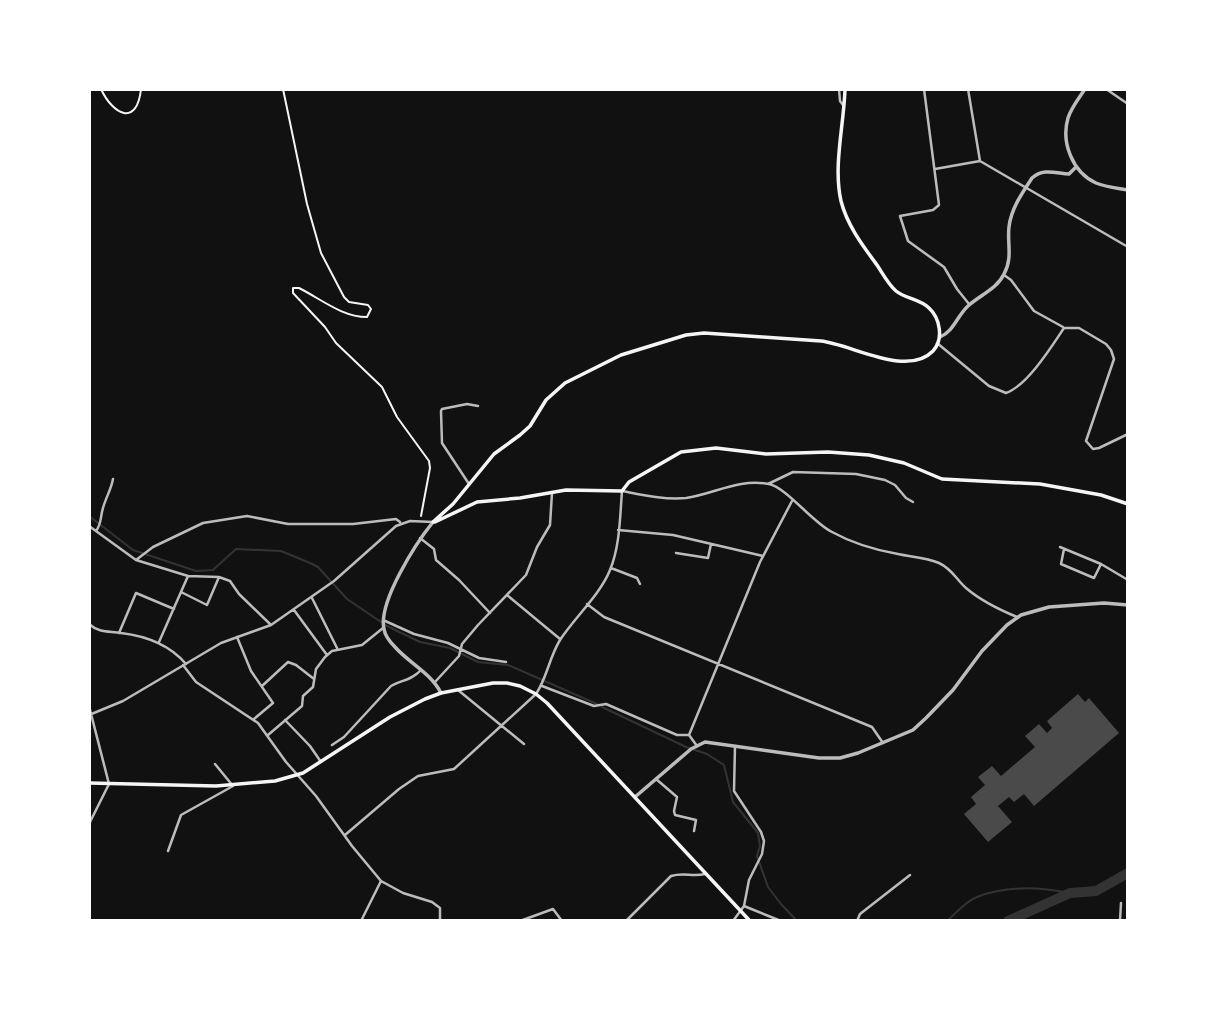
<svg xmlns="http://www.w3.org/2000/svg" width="1217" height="1010" font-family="Lato,sans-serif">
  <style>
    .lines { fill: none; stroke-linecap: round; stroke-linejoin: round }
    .stream { stroke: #333; stroke-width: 2 }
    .river { stroke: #333; stroke-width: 10 }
    .building { fill: #4a4a4a }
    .path { stroke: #f5f5f5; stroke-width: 2 }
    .minor { stroke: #bcbcbc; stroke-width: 2.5 }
    .tertiary { stroke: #bcbcbc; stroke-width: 3.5 }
    .secondary { stroke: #f5f5f5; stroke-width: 3.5 }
  </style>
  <rect width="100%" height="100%" fill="#111"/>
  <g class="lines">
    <path class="stream" d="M 89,516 L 133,550 L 196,571 L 213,570 L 236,549 L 281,551 L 310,563 L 318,567 L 347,599 L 387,626 L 420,642 L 450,648 L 478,662 L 508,665 L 597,704
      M 602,707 L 686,747 L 707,754 L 724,765 L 733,802 L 758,833 L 760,846 L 757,856 L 768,887 L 781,904 L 797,921
      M 947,921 C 956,913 966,901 977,897 C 1007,885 1040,887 1070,893"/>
    <path class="river" d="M 1008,921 L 1070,893 L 1096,891 L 1128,873"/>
  </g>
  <path class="building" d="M 1078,694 L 1085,702 L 1089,698 L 1119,733 L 1034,806 L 1024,794 L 1014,802 L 1009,797 L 998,806 L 1012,822 L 988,842 L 964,814 L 976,804 L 971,797 L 985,785 L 978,777 L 992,766 L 1001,776 L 1035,747 L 1025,736 L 1039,724 L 1047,733 L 1052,728 L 1047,721 Z"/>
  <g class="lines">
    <path class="path" d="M 101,89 C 113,115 137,127 141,89
      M 283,89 L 307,204 L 321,253 L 344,297 L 349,302 L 368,305 L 371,309 L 367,317 C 342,317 321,299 299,288 L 293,288 L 293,293 L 325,327 L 336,343 L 382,387 L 397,417 L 429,461 L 430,468 L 421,516"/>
    <path class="minor" d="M 839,89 L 840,101 L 843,105
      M 924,89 L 939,205 L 933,210 L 900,216 L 908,241 L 944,267 L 957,289 L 969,304
      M 968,89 L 980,161 L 1128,247
      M 1106,89 L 1128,104
      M 935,169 L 980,161
      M 1004,275 L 1011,280 L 1034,311 L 1063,327
      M 937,343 L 989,386 L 1006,393 C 1027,386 1052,346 1064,328 L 1079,328 L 1106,344 L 1111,350 L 1114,359 L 1086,441 L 1093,449 L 1099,448 L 1128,434
      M 469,484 L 442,443 L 441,411 L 442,409 L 467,404 L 478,406
      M 768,484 L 793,472 L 856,474 L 885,480 L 895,485 L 906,498 L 913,502
      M 89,526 L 136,560 L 188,576 L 219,577 L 230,581 L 239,594 L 270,624
      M 618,530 L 673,535 L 763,556
      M 96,531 C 102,523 100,517 103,508 C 106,497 111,490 113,479
      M 420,538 L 434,549 L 436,560 L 459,580 L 490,613
      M 1060,547 L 1101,564 L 1128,580
      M 1064,549 L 1061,564 L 1094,578 L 1101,564
      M 676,553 L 708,558 L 711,544
      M 136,560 L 153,547 L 203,523 L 247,516 L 288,524 L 353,524 L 396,519 L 400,522
      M 611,568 L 637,578 L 640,584
      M 181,592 L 207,605 L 219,577
      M 507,595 L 560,639
      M 312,598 L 337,648
      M 587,604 L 604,617 L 872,727 L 883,743
      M 294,610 L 327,655
      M 383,620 L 414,634 L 448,643 L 479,658 L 506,662
      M 89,624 C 99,633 108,631 121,633 C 146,636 169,644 186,664
      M 119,633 L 136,593 L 174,609
      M 237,637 L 251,671 L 273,703 L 254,719
      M 159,642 L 188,576
      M 183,665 L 196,682 L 258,723 L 286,762 L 316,796 L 352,846 L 381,881 L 403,893 L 432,902 L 440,908 L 440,921
      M 435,682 L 459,656 L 462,644 L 478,625 L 526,575 L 537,547 L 550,525 L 552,493
      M 262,686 L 288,662 L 296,665 L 314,679
      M 542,686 L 594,706 L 606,704 L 677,735 L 689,735
      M 458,690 L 524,744
      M 89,706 L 109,784 L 89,824
      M 89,715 L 123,701 L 221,643 L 271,625 L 334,581 L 396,526 L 410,521 L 433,522
      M 285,720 L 310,746 L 321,762
      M 268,735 L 302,706 L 303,696 L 313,687 L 316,669 L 325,657 L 332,651 L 362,645 L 383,628
      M 689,735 L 760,562 L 792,501
      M 689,735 L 697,746
      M 332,745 L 344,737 L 391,686 C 402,680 412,680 421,670
      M 656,779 L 677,797 L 674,811 L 675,815 L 696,820 L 694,831
      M 345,835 L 399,789 L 418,776 L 454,769 L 536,694 C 547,678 549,658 560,640 C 574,618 600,595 610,570 C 620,546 620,516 622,491 C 643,495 664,500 686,498 C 714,494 739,478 769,484 C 787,488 812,522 832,532 C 852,543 875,550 898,554 C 911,557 926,557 939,563 C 952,569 956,579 966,588 C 980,600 1000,610 1017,617
      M 168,851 L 181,815 L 233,786 L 215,764
      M 744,906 L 781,921
      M 361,921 L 381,881
      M 520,921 L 553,909 L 562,921
      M 626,921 L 671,876 C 683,872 693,877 705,874
      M 733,921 L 744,906 L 749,880 L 762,854 L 764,841 L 761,832 L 734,791 L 735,746
      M 857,921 L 860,914 L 910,875
      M 1120,921 L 1121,903"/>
    <path class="tertiary" d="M 1085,89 C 1079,98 1071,108 1068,118 C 1061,142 1072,172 1096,183 C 1106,187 1117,188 1128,190
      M 940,337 C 954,331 957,316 968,306 C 980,295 997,289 1004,274 C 1013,258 1007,243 1009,227 C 1011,209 1022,193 1032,178 C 1043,168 1055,173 1069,174 L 1076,167
      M 433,522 C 416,543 378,602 384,629 C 385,636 390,642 395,647 C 409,663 431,673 441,693
      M 635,797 L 691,749 L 705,742 L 819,758 L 840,758 L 858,753 L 913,730 L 926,718 L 953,690 L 982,651 L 1007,625 L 1021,615 L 1049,607 L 1104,603 L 1128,605"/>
    <path class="secondary" d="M 433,522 L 453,504 L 494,454 L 520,435 L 530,426 L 546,400 L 565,383 L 621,355 L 686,335 L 704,333 C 743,336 782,338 821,341 C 851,344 907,378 933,351 C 944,339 940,318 929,308 C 920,299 906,299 896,291 C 888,284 883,274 877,265 C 863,246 847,225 841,201 C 833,166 844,125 845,89
      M 435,522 L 477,502 L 520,498 L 566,490 L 622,491 L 629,482 L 681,452 L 716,448 L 766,454 L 828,452 L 869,455 L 904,463 L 942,479 L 1040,484 L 1101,495 L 1128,504
      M 89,783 L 216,786 L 275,781 L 303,773 L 390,717 L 425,699 L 441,693 L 493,683 L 507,683 L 520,686 L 536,694 L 547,703 L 750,921"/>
  </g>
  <rect width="1217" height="1010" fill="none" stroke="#ffffff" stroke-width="182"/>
</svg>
